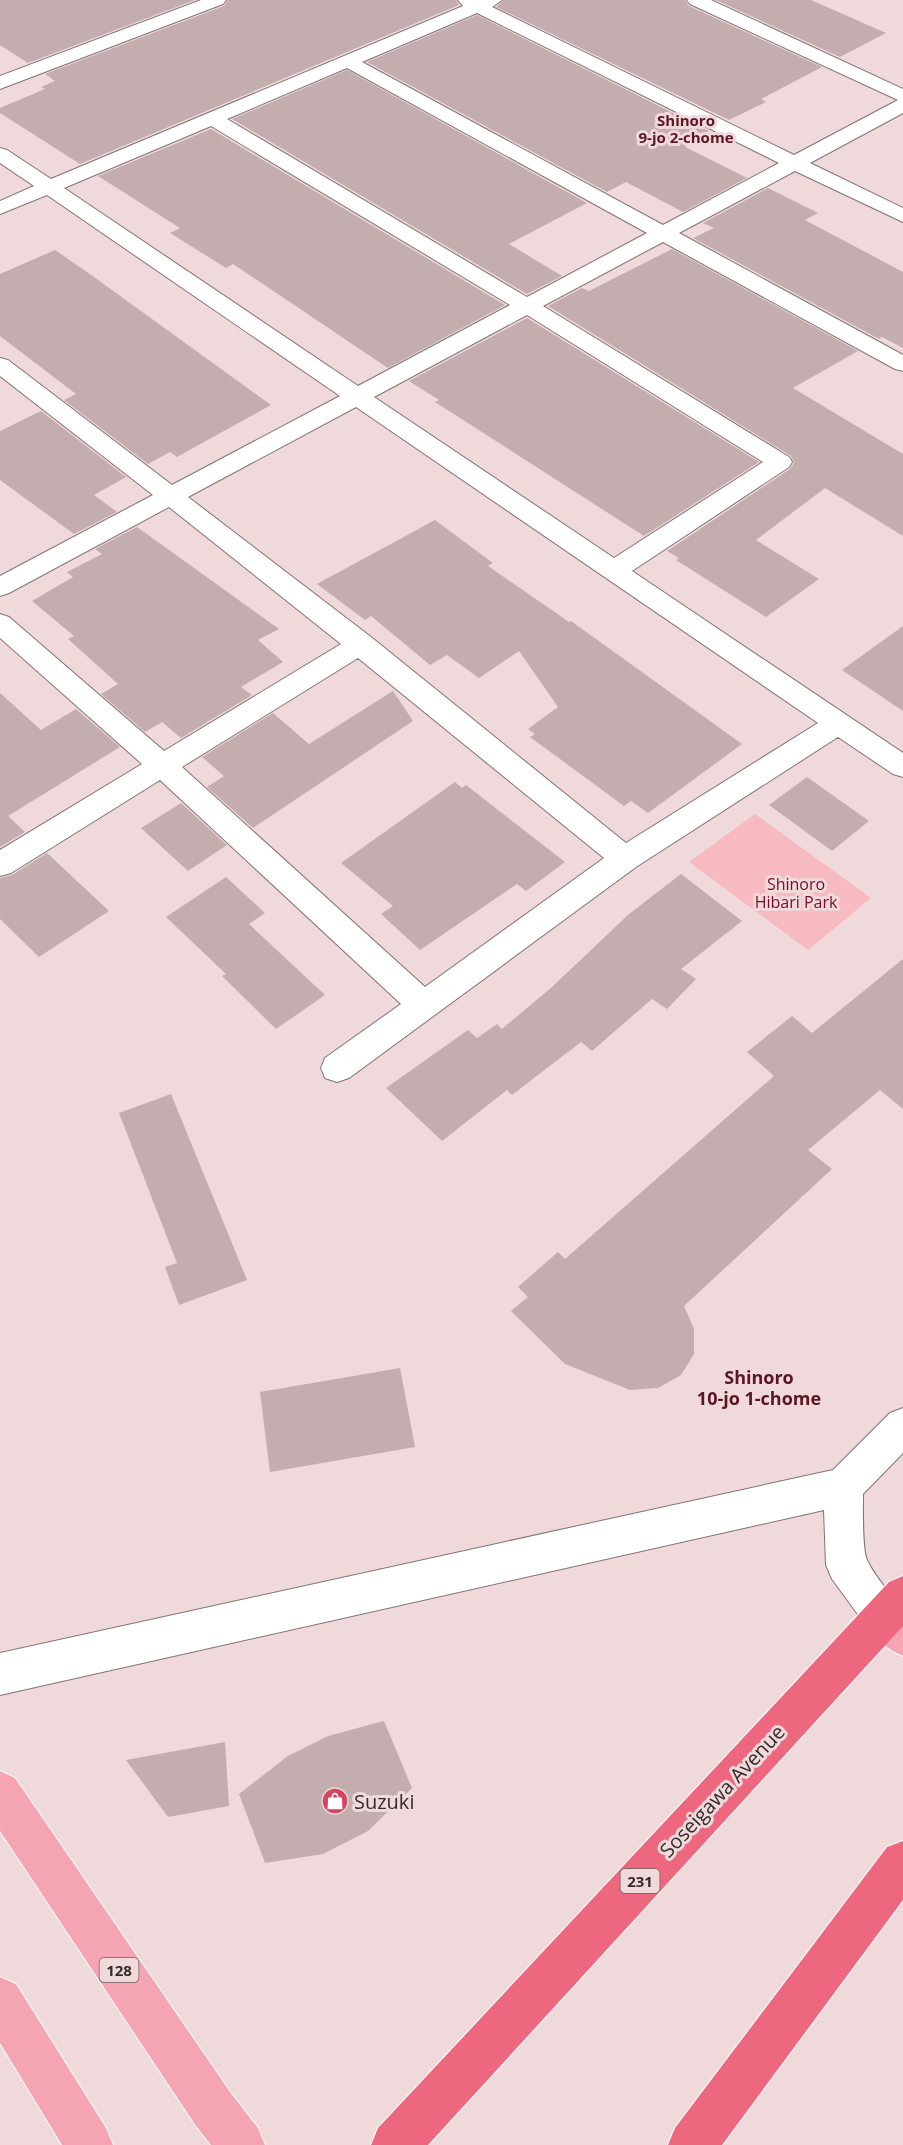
<svg xmlns="http://www.w3.org/2000/svg" width="903" height="2145" font-family="'Open Sans',sans-serif">
  <style>
    .green { fill: #f7bac0 }
    .building { fill: #c3adae }
    .lines { fill: none; stroke-linecap: round; stroke-linejoin: round }
    .street-casing { stroke: #857172; stroke-width: 2 }
    .primary-casing { stroke: #fff; stroke-width: 2 }
    .highway-casing { stroke: #fff; stroke-width: 2 }
    .street { fill: #fff; fill-rule: evenodd }
    .primary { fill: #f4a4b2; fill-rule: evenodd }
    .highway { fill: #ed687e; fill-rule: evenodd }
    .labels { text-anchor: middle; dominant-baseline: central; stroke-width: 6; stroke-linejoin: round; paint-order: stroke }
    .far-neighbourhood-label { font-size: 15px; font-weight: bold; fill: #5b1625; stroke: #f0d9db }
    .shield { fill: #f0d9db; stroke: #6c6060; stroke-width: 1.5 }
    .shield-label { font-size: 15px; font-weight: bold; fill: #342c2c }
    .park-label { font-size: 16px; fill: #760d2b; stroke: #f0d9db }
    .neighbourhood-label { font-size: 18px; font-weight: bold; fill: #5b1625; stroke: #f0d9db }
    .near-street-label { font-size: 20px; fill: #342c2c; stroke: #f0d9db }
    .near-poi-label { font-size: 20px; fill: #342c2c; stroke: #f0d9db; text-anchor: start }
  </style>
  <rect width="100%" height="100%" fill="#f0d9db"/>
  <path class="green" d="M 755,814 L 871,898 L 808,950 L 689,862 Z"/>
  <path class="building" d="M 0,0 L 195,0 L 28,63 L 0,45 Z
    M 228,0 L 456,0 L 459,5 L 80,164 L 0,113 L 0,108 L 45,89 L 41,87 L 55,81 L 45,74 L 224,6 Z
    M 504,0 L 685,0 L 689,6 L 822,67 L 761,99 L 766,102 L 729,120 L 496,7 Z
    M 716,0 L 811,0 L 886,33 L 840,57 Z
    M 477,15 L 709,131 L 683,144 L 687,146 L 685,147 L 747,178 L 683,212 L 626,182 L 607,192 L 367,62 Z
    M 347,70 L 587,203 L 509,244 L 562,276 L 527,294 L 232,119 Z
    M 211,129 L 505,305 L 388,368 L 233,264 L 226,268 L 170,233 L 180,228 L 98,176 Z
    M 768,188 L 818,213 L 805,220 L 903,272 L 903,348 L 882,337 L 879,339 L 693,238 L 714,228 L 703,223 Z
    M 672,249 L 858,351 L 793,388 L 903,454 L 903,536 L 825,488 L 756,540 L 819,579 L 766,617 L 676,560 L 679,558 L 667,551 L 790,469 L 794,463 L 791,456 L 548,306 L 582,288 L 589,291 Z
    M 55,250 L 87,272 L 271,405 L 177,457 L 170,452 L 148,464 L 64,400 L 76,394 L 0,336 L 0,274 Z
    M 527,318 L 759,462 L 644,536 L 435,402 L 439,400 L 409,381 Z
    M 41,411 L 126,477 L 94,495 L 117,512 L 74,534 L 0,480 L 0,431 Z
    M 435,520 L 493,563 L 488,566 L 569,622 L 571,621 L 742,744 L 648,813 L 631,801 L 624,806 L 530,737 L 535,734 L 528,729 L 558,707 L 519,651 L 479,678 L 447,655 L 430,665 L 371,616 L 365,620 L 317,584 Z
    M 137,527 L 279,629 L 258,640 L 283,662 L 241,687 L 252,695 L 181,738 L 162,722 L 145,732 L 101,694 L 118,684 L 68,639 L 74,636 L 32,601 L 73,577 L 67,572 L 102,554 L 95,549 Z
    M 903,626 L 903,711 L 842,670 Z
    M 393,691 L 413,721 L 253,828 L 207,787 L 224,776 L 202,757 L 273,713 L 309,744 Z
    M 0,693 L 41,730 L 76,709 L 120,747 L 8,816 L 25,832 L 0,847 Z
    M 807,777 L 869,821 L 832,851 L 769,805 Z
    M 455,782 L 462,788 L 466,785 L 565,862 L 526,891 L 517,884 L 420,950 L 381,914 L 393,906 L 341,863 Z
    M 181,803 L 227,845 L 188,871 L 141,828 Z
    M 47,853 L 109,911 L 39,957 L 0,919 L 0,878 L 12,875 Z
    M 681,874 L 742,921 L 681,969 L 696,979 L 667,1009 L 652,999 L 592,1051 L 581,1042 L 512,1095 L 507,1090 L 442,1141 L 386,1088 L 468,1030 L 477,1038 L 497,1024 L 502,1029 L 552,987 L 629,914 Z
    M 226,877 L 265,913 L 249,924 L 325,995 L 276,1029 L 222,976 L 226,974 L 166,917 Z
    M 903,959 L 903,1109 L 880,1090 L 808,1150 L 832,1169 L 684,1306 L 694,1329 L 694,1354 L 681,1375 L 658,1388 L 630,1390 L 565,1364 L 511,1311 L 528,1297 L 518,1287 L 558,1252 L 565,1259 L 774,1076 L 747,1052 L 792,1016 L 812,1033 Z
    M 171,1094 L 247,1280 L 179,1305 L 165,1267 L 177,1263 L 119,1113 Z
    M 400,1368 L 415,1447 L 270,1472 L 260,1392 Z
    M 384,1721 L 412,1788 L 368,1831 L 323,1854 L 265,1863 L 239,1794 L 288,1756 L 328,1736 Z
    M 225,1742 L 229,1806 L 168,1817 L 126,1760 Z"/>
  <g class="lines">
    <defs>
      <path id="street" d="M 201,0 L 226,0 L 223,4 L 0,89 L 0,76 Z
        M 458,0 L 502,0 L 492,7 L 794,155 L 898,100 L 690,4 L 687,0 L 711,0 L 903,89 L 903,113 L 810,163 L 903,208 L 903,222 L 795,171 L 679,233 L 903,355 L 903,371 L 895,369 L 663,242 L 543,306 L 789,457 L 792,462 L 789,467 L 632,571 L 903,753 L 903,777 L 893,774 L 838,737 L 636,867 L 349,1078 L 337,1082 L 325,1078 L 321,1068 L 325,1058 L 401,1004 L 160,780 L 11,873 L 0,876 L 0,850 L 142,764 L 0,638 L 0,614 L 9,617 L 164,751 L 341,644 L 169,507 L 9,593 L 0,596 L 0,576 L 153,495 L 0,376 L 0,358 L 8,360 L 172,485 L 340,396 L 47,195 L 0,214 L 0,201 L 34,186 L 0,163 L 0,148 L 7,150 L 51,179 L 463,6 ZM 477,13 L 779,163 L 663,225 L 362,62 ZM 347,68 L 647,233 L 527,297 L 227,119 ZM 211,126 L 510,305 L 358,386 L 64,188 ZM 527,315 L 763,462 L 614,558 L 374,397 ZM 356,407 L 818,723 L 626,843 L 371,637 L 188,497 ZM 358,658 L 604,858 L 425,987 L 182,767 Z
        M 903,1408 L 903,1453 L 863,1494 C 863,1508 862,1549 867,1560 C 879,1586 903,1599 898,1631 L 884,1637 L 870,1631 L 832,1579 L 826,1565 L 824,1510 L 0,1695 L 0,1653 L 833,1470 L 890,1413 Z"/>
      <path id="primary" d="M 884,1597 L 903,1607 L 903,1656 C 884,1648 872,1636 864,1617 L 870,1603 Z
        M 0,1771 L 15,1778 L 230,2092 L 258,2128 L 265,2145 L 211,2145 L 196,2126 L 0,1831 Z
        M 0,1977 L 16,1984 L 106,2128 L 113,2145 L 62,2145 L 0,2043 Z"/>
      <path id="highway" d="M 903,1576 L 903,1626 L 428,2145 L 371,2145 L 378,2128 L 889,1582 Z
        M 903,1841 L 903,1900 L 722,2145 L 668,2145 L 675,2128 L 887,1847 Z"/>
    </defs>
    <use href="#street" class="street-casing"/>
    <use href="#primary" class="primary-casing"/>
    <use href="#highway" class="highway-casing"/>
    <use href="#street" class="street"/>
    <use href="#primary" class="primary"/>
    <use href="#highway" class="highway"/>
  </g>
  <defs>
    <symbol id="shop-disc" viewBox="-11 -11 22 22"><circle r="9.5" fill="#d54562" stroke="#f0d9db"/><path d="M-5-2.5h2.3a2.7 3.5 0 0 1 5.4 0H5L5.5 6h-11ZM-1.5-2.5h3a1.5 2.3 0 0 0-3 0Z" fill="#fff"/></symbol>
  </defs>
  <g fill-rule="evenodd">
    <use href="#shop-disc" x="320" y="1786" width="30" height="30"/>
  </g>
  <g class="labels">
    <g class="far-neighbourhood-label">
      <text x="686" y="120">Shinoro<tspan x="686" dy="17">9-jo 2-chome</tspan></text>
    </g>
    <g class="shield">
      <rect x="620.5" y="1869" width="39" height="24" rx="4.5"/>
      <rect x="99.5" y="1958" width="39" height="24" rx="4.5"/>
    </g>
    <g class="shield-label">
      <text x="640" y="1881">231</text>
      <text x="119" y="1970">128</text>
    </g>
    <g class="park-label">
      <text x="796" y="884">Shinoro<tspan x="796" dy="18">Hibari Park</tspan></text>
    </g>
    <g class="neighbourhood-label">
      <text x="759" y="1377">Shinoro<tspan x="759" dy="21">10-jo 1-chome</tspan></text>
    </g>
    <g class="near-street-label">
      <text transform="translate(722 1791) rotate(-47)">Soseigawa Avenue</text>
    </g>
    <g class="near-poi-label">
      <text x="354" y="1801">Suzuki</text>
    </g>
  </g>
</svg>
